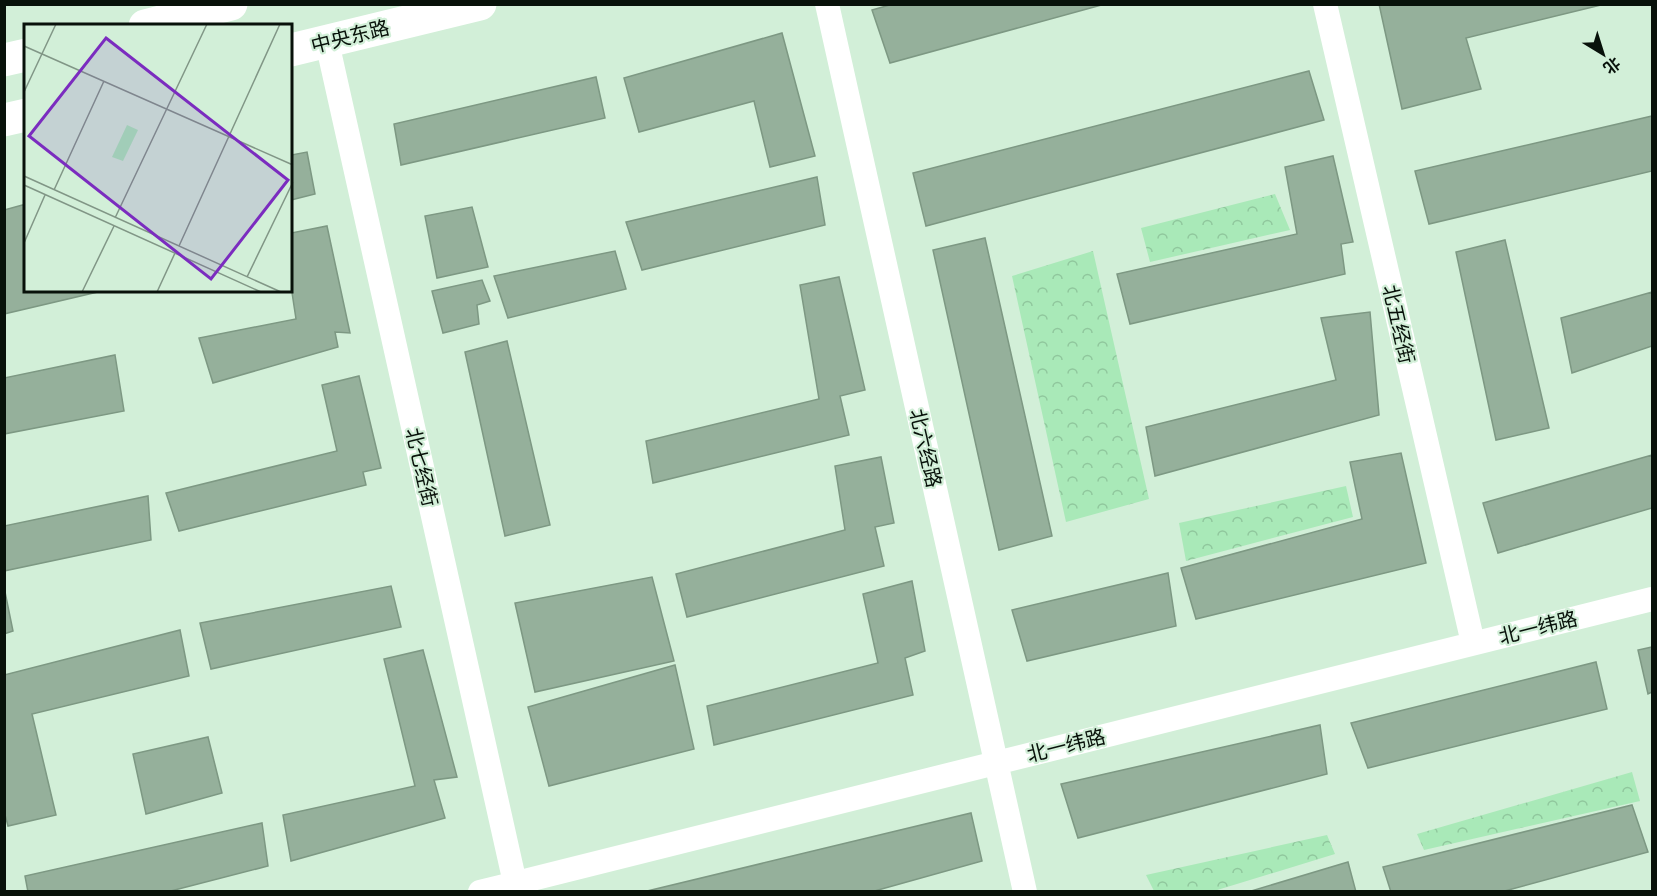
<svg xmlns="http://www.w3.org/2000/svg" width="1657" height="896" font-family="'Noto Sans','Noto Sans SC',sans-serif">
  <style>
    .park { fill: url(#park-crowns) }
    .building { fill: #95b09b; stroke: #7d9883; stroke-width: 1.5 }
    .lines { fill: none; stroke-linecap: round; stroke-linejoin: round }
    .street { stroke: #fff; stroke-width: 24 }
    .primary { stroke: #fff; stroke-width: 33 }
    .labels { text-anchor: middle; dominant-baseline: central; stroke-width: 4.5; stroke-linejoin: round; paint-order: stroke }
    .street-label { font-size: 20px; fill: #08110a; stroke: #d2efd8 }
    .inset-road { fill: none; stroke: #819686; stroke-width: 1.5 }
    .view { fill: #7b2cbf; fill-opacity: 0.15; stroke: #7b2cbf; stroke-width: 3 }
    .inset-edge { fill: none; stroke: #08110a; stroke-width: 3 }
  </style>
  <defs>
    <pattern id="park-crowns" width="20" height="18" patternUnits="userSpaceOnUse" patternTransform="scale(1.5)"><rect width="20" height="18" fill="#a9e9b8"/><path d="M2 6a3 3 0 1 1 6 0M12 15a3 3 0 1 1 6 0" fill="none" stroke="#90c79d"/></pattern>
  </defs>
  <rect width="100%" height="100%" fill="#d2efd8"/>
  <path class="park" d="M 1275,194 L 1290,230 L 1150,262 L 1141,228 Z
    M 1093,251 L 1149,499 L 1066,522 L 1012,276 Z
    M 1346,486 L 1353,517 L 1186,561 L 1179,523 Z
    M 1632,772 L 1640,801 L 1424,850 L 1417,834 Z
    M 1327,835 L 1335,854 L 1214,891 L 1154,891 L 1146,875 Z"/>
  <path class="building" d="M 893,4 L 1105,4 L 890,63 L 872,10 Z
    M 1379,4 L 1605,4 L 1466,38 L 1481,89 L 1402,109 Z
    M 782,33 L 815,156 L 770,167 L 754,101 L 639,132 L 624,78 Z
    M 1309,71 L 1324,120 L 926,226 L 913,173 Z
    M 596,77 L 605,118 L 401,165 L 394,124 Z
    M 1652,116 L 1652,171 L 1429,224 L 1415,171 Z
    M 307,152 L 315,194 L 291,200 L 291,155 Z
    M 1333,156 L 1353,242 L 1341,244 L 1345,274 L 1130,324 L 1117,274 L 1297,234 L 1285,167 Z
    M 817,177 L 825,225 L 642,270 L 626,222 Z
    M 26,204 L 26,291 L 102,291 L 4,314 L 4,210 Z
    M 472,207 L 488,267 L 437,278 L 425,216 Z
    M 327,226 L 350,333 L 335,332 L 338,347 L 213,383 L 199,338 L 296,319 L 291,286 L 291,233 Z
    M 985,238 L 1052,536 L 999,550 L 933,250 Z
    M 1505,240 L 1549,428 L 1496,440 L 1456,252 Z
    M 615,251 L 626,289 L 508,318 L 494,276 Z
    M 839,277 L 865,390 L 840,396 L 849,435 L 653,483 L 646,441 L 819,399 L 800,285 Z
    M 482,280 L 490,301 L 477,305 L 479,324 L 443,333 L 432,291 Z
    M 1652,292 L 1652,346 L 1572,373 L 1561,318 Z
    M 1370,312 L 1379,415 L 1155,476 L 1146,427 L 1336,380 L 1321,318 Z
    M 507,341 L 550,525 L 505,536 L 465,352 Z
    M 115,355 L 124,411 L 4,434 L 4,378 Z
    M 359,376 L 381,468 L 363,472 L 366,485 L 179,531 L 166,493 L 337,451 L 322,385 Z
    M 1401,453 L 1426,563 L 1196,619 L 1181,568 L 1362,519 L 1350,462 Z
    M 1652,455 L 1652,508 L 1498,553 L 1483,503 Z
    M 881,457 L 894,523 L 875,527 L 884,566 L 687,617 L 676,574 L 845,530 L 835,466 Z
    M 148,496 L 151,540 L 4,571 L 4,526 Z
    M 1168,573 L 1176,626 L 1027,661 L 1012,610 Z
    M 652,577 L 674,661 L 535,692 L 515,603 Z
    M 912,581 L 925,651 L 905,658 L 913,695 L 714,745 L 707,706 L 878,663 L 863,594 Z
    M 391,586 L 401,627 L 211,669 L 200,623 Z
    M 4,587 L 13,631 L 4,634 Z
    M 180,630 L 189,676 L 32,714 L 56,815 L 8,826 L 4,811 L 4,675 Z
    M 1652,647 L 1652,692 L 1648,694 L 1638,650 Z
    M 423,650 L 457,777 L 434,780 L 445,818 L 291,861 L 283,815 L 415,786 L 384,659 Z
    M 1596,662 L 1607,709 L 1368,768 L 1351,723 Z
    M 675,665 L 694,749 L 549,786 L 528,707 Z
    M 1320,725 L 1327,774 L 1078,838 L 1061,784 Z
    M 208,737 L 222,793 L 146,814 L 133,754 Z
    M 1632,805 L 1648,852 L 1501,892 L 1391,892 L 1383,867 Z
    M 971,813 L 982,861 L 871,892 L 643,892 Z
    M 262,823 L 268,866 L 167,892 L 28,892 L 25,876 Z
    M 1348,862 L 1356,892 L 1248,892 Z"/>
  <g class="lines">
    <path class="street" d="M 827,4 L 1025,892
      M 1325,4 L 1473,643
      M 327,42 L 517,892
      M 480,892 L 1652,599"/>
    <path class="primary" d="M 145,26 L 231,4
      M 291,50 L 480,4
      M 4,60 L 26,55
      M 4,120 L 26,115"/>
  </g>
  <g class="labels">
    <g class="street-label">
      <text transform="translate(350 36) rotate(-14)">中央东路</text>
      <text transform="translate(1399 324) rotate(77)">北五经街</text>
      <text transform="translate(926 448) rotate(77)">北六经路</text>
      <text transform="translate(422 467) rotate(77)">北七经街</text>
      <text transform="translate(1538 627) rotate(-14)">北一纬路</text>
      <text transform="translate(1066 745) rotate(-14)">北一纬路</text>
    </g>
  </g>
  <g transform="translate(24 24)">
    <rect width="268" height="268" fill="#d2efd8"/>
    <path d="M 103,101 L 114,106 L 99,137 L 88,133 Z" fill="#a9e9b8"/>
    <path class="inset-road" d="M 0,22 L 269,141M 0,68 L 32,0M 0,152 L 257,268M 0,161 L 237,268M 30,166 L 80,57M 91,194 L 183,0M 0,219 L 21,171M 155,222 L 256,0M 223,253 L 269,158M 58,268 L 90,202M 133,268 L 151,229"/>
    <path class="view" d="M 82,14 L 264,156 L 187,255 L 5,112 Z"/>
    <rect width="268" height="268" class="inset-edge"/>
  </g>
  <rect width="1657" height="896" fill="none" stroke="#08110a" stroke-width="12"/>
  <g transform="translate(1603 54) rotate(142)" stroke="#d2efd8" stroke-width="4.5" paint-order="stroke">
  <path d="M0-4.5L10 22L0 15L-10 22Z" fill="#08110a"/>
  <text y="-9" font-size="16" font-weight="bold" text-anchor="middle" fill="#08110a">北</text>
  </g>
</svg>
